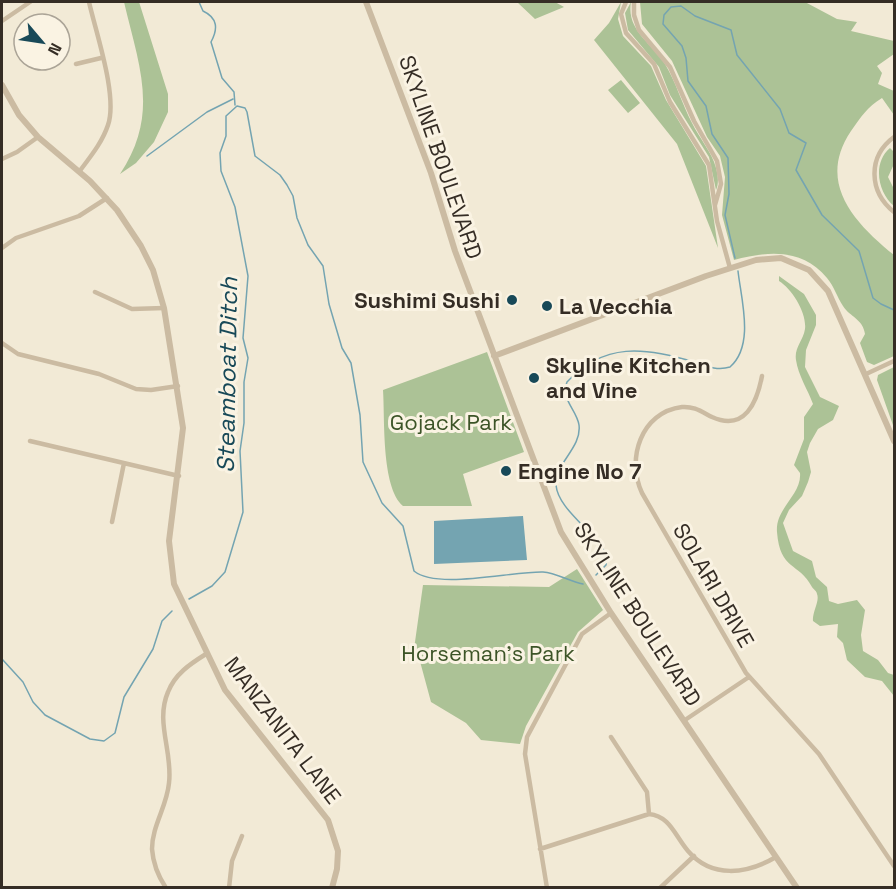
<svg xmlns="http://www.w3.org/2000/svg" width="896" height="889" font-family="'Space Grotesk',sans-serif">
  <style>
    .green { fill: #acc296 }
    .water { fill: #74a4b1 }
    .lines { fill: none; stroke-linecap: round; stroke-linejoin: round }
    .stream { stroke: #74a4b1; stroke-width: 1.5 }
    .minor { stroke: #cbbba2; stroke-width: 4.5 }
    .tertiary { stroke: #cbbba2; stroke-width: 6 }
    .poi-dot { fill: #184958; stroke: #faf3e3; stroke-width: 2 }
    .labels { text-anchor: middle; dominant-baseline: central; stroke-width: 6; stroke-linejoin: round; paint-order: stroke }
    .street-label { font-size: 22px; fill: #352d25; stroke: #faf3e3 }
    .poi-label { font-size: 22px; font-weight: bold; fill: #352d25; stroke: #faf3e3; text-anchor: start }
    .park-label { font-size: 22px; fill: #3c5427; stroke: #faf3e3 }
    .water-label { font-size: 24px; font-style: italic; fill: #184958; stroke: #faf3e3 }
  </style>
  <rect width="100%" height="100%" fill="#f2ead6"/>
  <path class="green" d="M 124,2 L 139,2 L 140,5 L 168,94 L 168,112 L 154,142 L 136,163 L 120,174 C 160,114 139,66 124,2 Z
    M 517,2 L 555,2 L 564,7 L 535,19 Z
    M 621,2 L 618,19 L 623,36 L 651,66 L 666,100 L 706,166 L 718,248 L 677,144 L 594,40 L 609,23 Z
    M 631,2 C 626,30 652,43 665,64 C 676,82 682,104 692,123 C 699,138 712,152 716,168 C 718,175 719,184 716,190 L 709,157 L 670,95 L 659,67 L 628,30 L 625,13 Z
    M 640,2 L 805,2 L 837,19 L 857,22 L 851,31 L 894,41 L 894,54 L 877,66 L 882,73 L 878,84 L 894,91 L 894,115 L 882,98 C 867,107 861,117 851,131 C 816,183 855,223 894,255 L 894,356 L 874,365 L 867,362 L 860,343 L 865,334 C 863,319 850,317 843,306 C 837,297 834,286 827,278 C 802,248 768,251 734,260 L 722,215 L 725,177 L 720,156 L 707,137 L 672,61 L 642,24 Z
    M 621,80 L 640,103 L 628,113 L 608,90 Z
    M 890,148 L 894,152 L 894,164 L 888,177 L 894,189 L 894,206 C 878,193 872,163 890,148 Z
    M 779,276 L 804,294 L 816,315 L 816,325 L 806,350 L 805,367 L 820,397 L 839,406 L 833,420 L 818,429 L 810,443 L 807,452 L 811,472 L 808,482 L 802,496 L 789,510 L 783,523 L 793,551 L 812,561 L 816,577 L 827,587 L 829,601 L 838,604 L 857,600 L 865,610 L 861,635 L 863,651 L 878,660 L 888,673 L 894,675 L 894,696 L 882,681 L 865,677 L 847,660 L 843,643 L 837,637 L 838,624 L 820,626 L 813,621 C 812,612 820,601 817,594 C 817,591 813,589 812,587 C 799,562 780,571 777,532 C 775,508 802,495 800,473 L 794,465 L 804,439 L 804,417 L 813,404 C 808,390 798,375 796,360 C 794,348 803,341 805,329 C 807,313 792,289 779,281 Z
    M 487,352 L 524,452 L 463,474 L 472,506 L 403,506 C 381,487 385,418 383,390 Z
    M 894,367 L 894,428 L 877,380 L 878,375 Z
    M 577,569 L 603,610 L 578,632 L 526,726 L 520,744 L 481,740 L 466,723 L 431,702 L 418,654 L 414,649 L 423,585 L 549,587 Z"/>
  <path class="water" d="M 523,516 L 527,560 L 434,564 L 434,521 Z"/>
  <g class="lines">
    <path class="stream" d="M 199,2 L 203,11 C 218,18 218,29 211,42 L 222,78 L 234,92 L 235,105
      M 147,156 L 207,112 L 233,99
      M 735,258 L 725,215 L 729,194 L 728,158 L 712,134 L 706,106 L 688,81 L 686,58 L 682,46 L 663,24 L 664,15 L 671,7 L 681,6 L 695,16 L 731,30 L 737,55 L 780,109 L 789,133 L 806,143 L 796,170 L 822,215 L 859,251 L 873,298 L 881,304 L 894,310
      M 596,575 L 606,565 L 607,556 C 596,532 558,510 556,485 C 554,464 582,448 579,425 C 577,410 560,399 567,382 C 604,342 645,347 694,362 C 706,366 717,371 730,367 C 755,345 741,299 738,271
      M 189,599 L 212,586 L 225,572 L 243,512 L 240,451 L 244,423 L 244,382 L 248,358 L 243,338 L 248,276 L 235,207 L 221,171 L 220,153 L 226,136 L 226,116 L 237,106 L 245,108 L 247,112 L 255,156 L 280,175 L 287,185 L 293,196 L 297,218 L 308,245 L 323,266 L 329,304 L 342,348 L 351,363 L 360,415 L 363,462 L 382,503 L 403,526 L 414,571 C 437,590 512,571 543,572 C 556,573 569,581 583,584
      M 2,659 L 23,682 L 33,702 L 45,715 L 90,739 L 104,741 L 115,733 L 124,697 L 153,649 L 162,621 L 172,611"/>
    <path class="minor" d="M 626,2 L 621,14 L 626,33 L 654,64 L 670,102 L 709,165 L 717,221 L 730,268
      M 634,2 L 634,15 L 639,30 L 670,67 L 694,121 L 717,161 L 721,184 L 715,205
      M 2,21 L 30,2
      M 76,64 L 101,58
      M 894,137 C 867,157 869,192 894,212
      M 2,159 L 17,152 L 38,137
      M 79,172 C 90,157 102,143 108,125 C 118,96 96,33 89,2
      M 2,248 L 16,238 L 79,216 L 107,198
      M 95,292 L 132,309 L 164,308
      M 2,343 L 18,354 L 99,374 L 136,389 L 151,390 L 178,386
      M 866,374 L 894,361
      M 762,376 C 757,402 745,432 712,417 C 702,412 694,406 682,407 C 641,412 626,459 642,493 L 746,673 L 819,754 L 894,866
      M 30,441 L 179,476
      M 112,522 L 124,463
      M 685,720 L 749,677
      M 611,737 L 647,792 L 649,814
      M 540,849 L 649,814 C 670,816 675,836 688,851 C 712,879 747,874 776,857
      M 166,888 C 158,876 153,863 152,849 C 152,826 167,806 169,783 C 173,752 155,722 168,692 C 175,674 190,664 206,654
      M 229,888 L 232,861 L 242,836
      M 547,888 L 525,754 L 527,737 L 582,634 L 611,613
      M 660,888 L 694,856"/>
    <path class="tertiary" d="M 366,2 L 431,173 L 455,251 L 561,532 L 611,613 L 797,888
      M 2,85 L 19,115 L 38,137 L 90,181 L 117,210 L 141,246 L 153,270 L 164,308 L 183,428 L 169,541 L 174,584 L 225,690 L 328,820 L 338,851 L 337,869 L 332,888
      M 494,356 L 706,276 L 756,260 L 781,258 L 809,270 L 828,291 L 894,441"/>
  </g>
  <g class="poi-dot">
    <circle cx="512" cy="300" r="6"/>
    <circle cx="547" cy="306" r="6"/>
    <circle cx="534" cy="378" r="6"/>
    <circle cx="506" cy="471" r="6"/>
  </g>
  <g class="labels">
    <g class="street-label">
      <text transform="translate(441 157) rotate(71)">SKYLINE BOULEVARD</text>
      <text transform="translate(714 585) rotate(60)">SOLARI DRIVE</text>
      <text transform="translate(638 614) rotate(57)">SKYLINE BOULEVARD</text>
      <text transform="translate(283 730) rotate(53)">MANZANITA LANE</text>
    </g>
    <g class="poi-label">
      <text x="500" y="300" text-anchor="end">Sushimi Sushi</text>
      <text x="559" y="306">La Vecchia</text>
      <text x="546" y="365">Skyline Kitchen<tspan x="546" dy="25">and Vine</tspan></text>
      <text x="518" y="471">Engine No 7</text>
    </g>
    <g class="park-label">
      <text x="451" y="422">Gojack Park</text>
      <text x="488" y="653">Horseman's Park</text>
    </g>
    <g class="water-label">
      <text transform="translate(227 375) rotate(-89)">Steamboat Ditch</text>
    </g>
  </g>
  <rect width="896" height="889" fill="none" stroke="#352d25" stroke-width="6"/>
  <g transform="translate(42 42) rotate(119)"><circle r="28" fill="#faf3e3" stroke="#aba497" stroke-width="1.5"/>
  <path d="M0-4.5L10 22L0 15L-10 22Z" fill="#184958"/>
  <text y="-9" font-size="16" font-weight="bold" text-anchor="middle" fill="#352d25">N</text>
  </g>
</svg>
